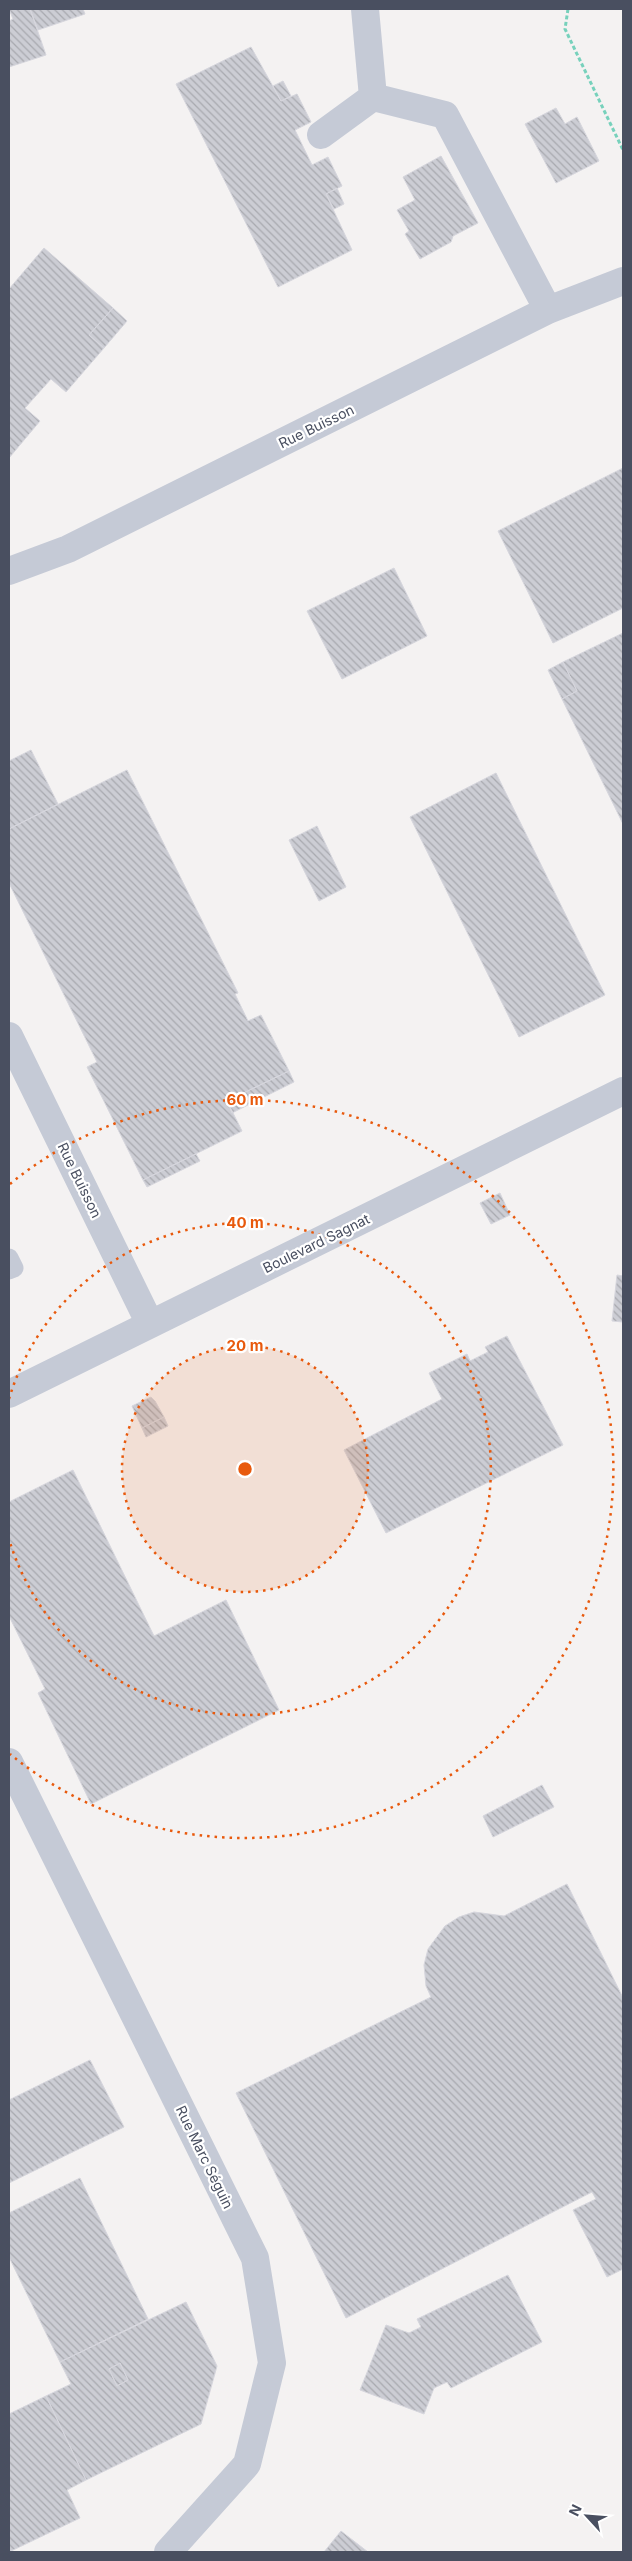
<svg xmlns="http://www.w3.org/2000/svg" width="632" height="2561" font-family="Inter,sans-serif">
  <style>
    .building { fill: url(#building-back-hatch); stroke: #d6d6dd; fill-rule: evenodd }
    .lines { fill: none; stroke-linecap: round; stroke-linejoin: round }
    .path { stroke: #77d1bc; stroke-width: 3; stroke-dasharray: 4 2.5; stroke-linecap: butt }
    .lane { stroke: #c5cad6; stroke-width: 19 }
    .street { stroke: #c5cad6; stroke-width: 28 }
    .ring { fill: none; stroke: #e8590c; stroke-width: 2.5; stroke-dasharray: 2.5 5 }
    .labels { text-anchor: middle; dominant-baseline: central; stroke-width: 4.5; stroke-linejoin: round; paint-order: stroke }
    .street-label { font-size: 14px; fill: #494f60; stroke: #fff }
    .centre { fill: #e8590c; stroke: #fff; stroke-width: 2.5 }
    .ring-label { font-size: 15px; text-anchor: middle; font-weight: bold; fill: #e8590c; stroke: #fff; stroke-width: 4.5; stroke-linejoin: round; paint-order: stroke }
  </style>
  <defs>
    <pattern id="building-back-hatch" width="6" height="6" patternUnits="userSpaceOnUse" patternTransform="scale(1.25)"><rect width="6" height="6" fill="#cccdd4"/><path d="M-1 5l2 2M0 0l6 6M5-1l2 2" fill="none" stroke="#a8a9af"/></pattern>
  </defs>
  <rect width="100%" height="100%" fill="#f4f2f2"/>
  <path class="building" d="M 9,9 L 30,9 L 46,55 L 9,67 L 9,21 L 13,19 Z
    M 30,9 L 83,9 L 85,14 L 38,30 Z
    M 251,47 L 281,101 L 297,94 L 311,122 L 295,130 L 312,165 L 328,157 L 342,186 L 326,194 L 352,250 L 278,287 L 176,84 Z
    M 283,81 L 291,96 L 281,101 L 273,86 Z
    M 556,108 L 565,124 L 577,117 L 599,161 L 556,183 L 525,124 Z
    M 441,156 L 478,223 L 453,236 L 451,242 L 420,259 L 405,234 L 409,231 L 397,210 L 415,200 L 403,177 Z
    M 337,188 L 344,204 L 334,209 L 326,194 Z
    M 44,248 L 113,308 L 89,335 L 104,348 L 66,392 L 51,379 L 25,408 L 40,421 L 9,458 L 9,289 Z
    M 113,308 L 127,321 L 104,348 L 89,335 Z
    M 623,468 L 623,608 L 553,643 L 498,531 Z
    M 394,568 L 427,636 L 342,679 L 307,611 Z
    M 623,633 L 623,824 L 562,699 L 577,691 L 563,662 Z
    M 563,662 L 577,691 L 562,699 L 548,670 Z
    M 31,750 L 58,804 L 9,829 L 9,761 Z
    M 127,770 L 238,993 L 235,994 L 248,1021 L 261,1015 L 289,1071 L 227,1101 L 242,1131 L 143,1180 L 87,1067 L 97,1062 L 9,883 L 9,829 Z
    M 496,773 L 605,995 L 519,1037 L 410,817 Z
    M 317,826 L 346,887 L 319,901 L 289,840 Z
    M 289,1071 L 294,1082 L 232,1113 L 227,1101 Z
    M 196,1154 L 200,1161 L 147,1187 L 143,1180 Z
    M 500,1193 L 510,1215 L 491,1224 L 480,1203 Z
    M 617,1275 L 623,1276 L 623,1322 L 612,1321 Z
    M 507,1336 L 563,1445 L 386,1533 L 344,1450 L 442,1399 L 429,1373 L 467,1354 L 470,1361 L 488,1352 L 485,1347 Z
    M 151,1397 L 155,1401 L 164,1417 L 142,1428 L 132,1406 Z
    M 164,1417 L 168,1426 L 146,1437 L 142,1428 Z
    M 73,1470 L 154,1636 L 226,1600 L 279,1710 L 91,1804 L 38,1693 L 45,1689 L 9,1616 L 9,1502 Z
    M 542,1785 L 554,1807 L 493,1837 L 483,1816 Z
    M 567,1884 L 623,1998 L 623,2269 L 607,2277 L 573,2210 L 596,2199 L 592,2192 L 346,2318 L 236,2093 L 431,1997 L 426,1986 L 424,1965 L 428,1949 L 445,1926 L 459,1917 L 474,1912 L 504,1916 Z
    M 90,2060 L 124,2127 L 9,2183 L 9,2100 Z
    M 80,2178 L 148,2319 L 60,2362 L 9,2257 L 9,2213 Z
    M 508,2275 L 542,2342 L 451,2388 L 447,2382 L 434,2388 L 424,2414 L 360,2390 L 386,2325 L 409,2333 L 421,2327 L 417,2319 Z
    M 186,2302 L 217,2366 L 201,2424 L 86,2480 L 46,2396 L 71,2384 L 60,2362 ZM 120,2363 L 128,2380 L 117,2386 L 109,2369 Z
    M 120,2363 L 128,2380 L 117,2386 L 109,2369 Z
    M 46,2396 L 86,2480 L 67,2490 L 80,2518 L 9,2552 L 9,2414 Z
    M 341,2531 L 368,2552 L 324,2552 Z"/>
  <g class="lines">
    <path class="path" d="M 568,9 L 565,29 L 623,150"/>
    <path class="lane" d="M 9,1258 L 14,1268 L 9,1270"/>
    <path class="street" d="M 365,9 L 373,97
      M 321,135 L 373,97 L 445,115 L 548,310
      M 9,571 L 68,549 L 548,310 L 623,281
      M 9,1036 L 150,1324
      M 9,1394 L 623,1091
      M 9,1762 L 255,2258 L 272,2363 L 247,2464 L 168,2552"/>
  </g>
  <circle cx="245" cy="1469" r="123" fill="#e8590c" fill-opacity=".12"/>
  <g class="ring">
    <circle cx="245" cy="1469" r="123"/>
    <path d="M9 1399A246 246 0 1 1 9 1539"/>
    <path d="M10 1184A369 369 0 1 1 10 1754"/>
  </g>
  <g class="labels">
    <g class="street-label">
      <text transform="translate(316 426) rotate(-26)">Rue Buisson</text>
      <text transform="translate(80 1180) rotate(64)">Rue Buisson</text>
      <text transform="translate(316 1243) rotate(-26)">Boulevard Sagnat</text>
      <text transform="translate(205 2157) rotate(64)">Rue Marc Séguin</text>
    </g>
  </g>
  <circle cx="245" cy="1469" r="8" class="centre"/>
  <g class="ring-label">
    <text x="245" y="1105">60 m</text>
    <text x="245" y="1228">40 m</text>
    <text x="245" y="1351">20 m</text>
  </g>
  <rect width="632" height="2561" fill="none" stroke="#494f60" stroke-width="20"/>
  <g transform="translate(587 2516) rotate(296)" stroke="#ffffff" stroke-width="4" paint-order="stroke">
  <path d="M0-4L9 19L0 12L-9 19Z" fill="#494f60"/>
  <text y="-8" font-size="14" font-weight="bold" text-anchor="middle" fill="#494f60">N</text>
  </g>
</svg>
